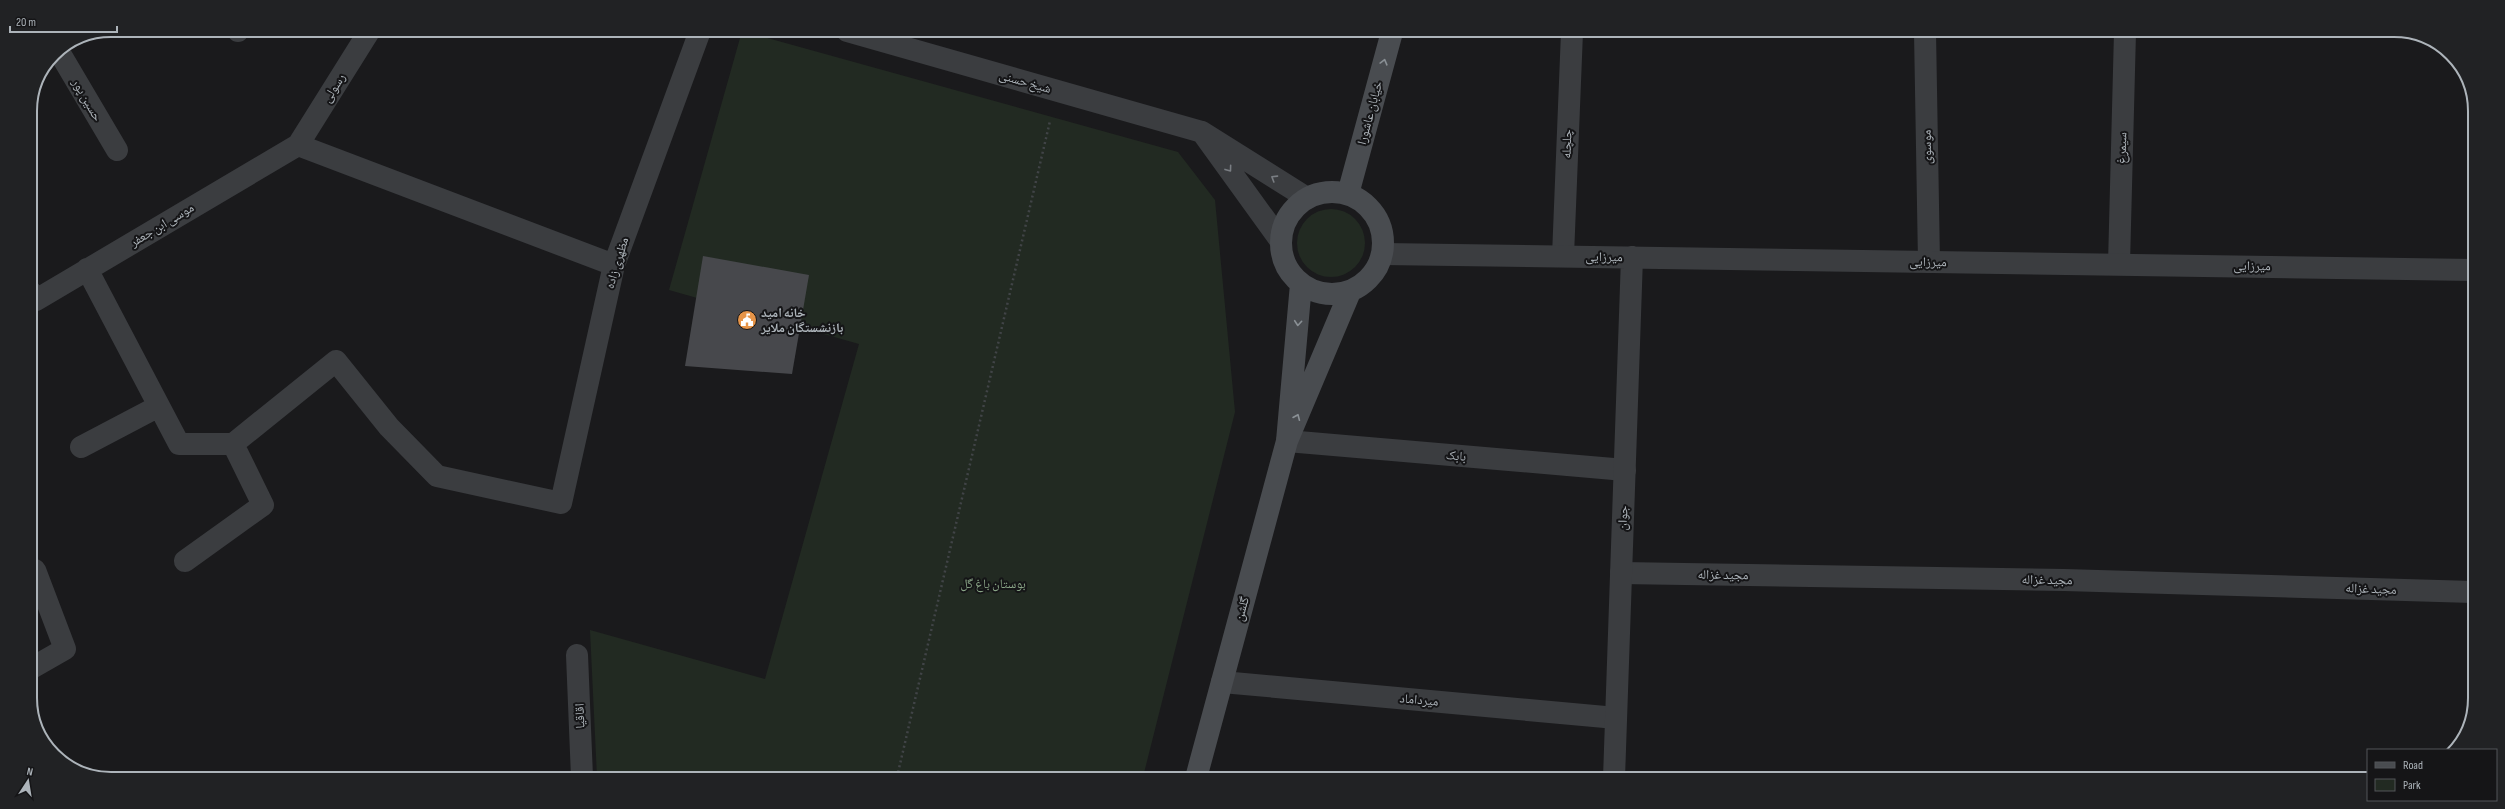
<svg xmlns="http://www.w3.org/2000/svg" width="2505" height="809" font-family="'Sofia Sans Condensed','Noto Naskh Arabic',sans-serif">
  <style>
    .green { fill: #222a22 }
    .building { fill: #47484c }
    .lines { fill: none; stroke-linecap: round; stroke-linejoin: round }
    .path { stroke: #414447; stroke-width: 2.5; stroke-dasharray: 2 3; stroke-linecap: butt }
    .minor { stroke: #3b3d40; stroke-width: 22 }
    .tertiary { stroke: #3b3d40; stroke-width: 22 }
    .secondary { stroke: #494c50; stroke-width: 22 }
    .oneway { stroke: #8a9095 }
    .oneway2 { stroke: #7a7e83 }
    .labels { text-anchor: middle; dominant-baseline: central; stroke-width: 4; stroke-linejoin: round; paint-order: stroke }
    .street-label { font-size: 13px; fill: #adb4ba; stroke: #151517 }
    .poi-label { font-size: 13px; font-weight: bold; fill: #adb4ba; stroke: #151517; text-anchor: start }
    .park-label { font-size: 13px; fill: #89a486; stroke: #151517 }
    .rim { fill: none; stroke: #adb4ba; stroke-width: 2 }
  </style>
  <rect width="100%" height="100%" fill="#1a1a1c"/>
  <path class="green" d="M 742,31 L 1178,152 L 1215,200 L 1235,412 L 1143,777 L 597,777 L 590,630 L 765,679 L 859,344 L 669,290 Z
    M1297 243a34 34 0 1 1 68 0a34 34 0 1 1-68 0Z"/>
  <path class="building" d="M 703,256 L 809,275 L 792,374 L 685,366 Z"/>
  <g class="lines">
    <path class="path" d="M 897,777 L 1050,121"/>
    <path class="minor" d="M 238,31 L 238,30
      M 1925,32 L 1929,262
      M 58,50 L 117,150
      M 298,145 L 614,265
      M 1563,256 L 1572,32
      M 2119,264 L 2125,32
      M 87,269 L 179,444 L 233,444 L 336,361 L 389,427 L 437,476 L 561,503 L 614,265 L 700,31
      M 30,291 L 36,300 L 298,145 L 370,30
      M 1287,441 L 1625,470
      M 81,447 L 159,406
      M 185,561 L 263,505 L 233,444
      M 1621,573 L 2064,580 L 2473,592
      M 577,655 L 582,777
      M 30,669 L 65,649 L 35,570
      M 1222,682 L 1616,718"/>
    <path class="tertiary" d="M 847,31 L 1202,132
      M 1280,240 L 1202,132 L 1307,198
      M 1383,254 L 2474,270
      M 1614,778 L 1632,257"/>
    <path class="secondary" d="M1281 243a51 51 0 1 1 102 0a51 51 0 1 1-102 0Z
      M 1348,194 L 1392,32
      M 1301,284 L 1287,441 L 1350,292
      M 1196,778 L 1287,441"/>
  </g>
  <defs><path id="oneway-chevron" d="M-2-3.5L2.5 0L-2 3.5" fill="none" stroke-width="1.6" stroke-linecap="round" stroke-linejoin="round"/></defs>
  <g class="oneway">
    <use href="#oneway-chevron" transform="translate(1384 62) rotate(-75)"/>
    <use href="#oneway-chevron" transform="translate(1298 323) rotate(95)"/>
    <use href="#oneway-chevron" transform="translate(1297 417) rotate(-67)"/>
  </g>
  <g class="oneway2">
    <use href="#oneway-chevron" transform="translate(1229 169) rotate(54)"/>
    <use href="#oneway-chevron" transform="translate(1274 178) rotate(-148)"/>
  </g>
  <defs>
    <symbol id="civic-disc" viewBox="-11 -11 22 22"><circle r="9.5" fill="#e69448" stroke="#151517"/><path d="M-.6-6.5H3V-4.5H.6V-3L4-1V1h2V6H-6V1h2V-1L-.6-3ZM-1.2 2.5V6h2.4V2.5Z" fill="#fff"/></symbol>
  </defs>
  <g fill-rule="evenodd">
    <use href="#civic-disc" x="736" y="309" width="22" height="22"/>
  </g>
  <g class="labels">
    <g class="street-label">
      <text transform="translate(1025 82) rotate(16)">شیخ حسنی</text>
      <text transform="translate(334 88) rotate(-58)">رسولی</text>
      <text transform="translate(87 100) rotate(60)">حسین پور</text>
      <text transform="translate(1370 113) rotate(-75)">خیابان عاشورا</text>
      <text transform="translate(1567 144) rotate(-88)">چلچله</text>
      <text transform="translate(1927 147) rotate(-91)">موسوی</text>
      <text transform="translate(2122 148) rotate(-89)">سیمرغ</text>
      <text transform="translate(162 225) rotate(-31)">موسی ابن جعفر</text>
      <text transform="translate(1604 257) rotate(1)">میرزایی</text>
      <text transform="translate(1928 262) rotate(1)">میرزایی</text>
      <text transform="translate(617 263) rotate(-73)">مظهری زاده</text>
      <text transform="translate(2252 266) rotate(1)">میرزایی</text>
      <text transform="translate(1456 456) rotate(5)">بابک</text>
      <text transform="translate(1623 518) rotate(-88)">جوان</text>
      <text transform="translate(1723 575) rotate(1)">مجید غزاله</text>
      <text transform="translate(2047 580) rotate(1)">مجید غزاله</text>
      <text transform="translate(2371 589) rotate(2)">مجید غزاله</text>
      <text transform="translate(1242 609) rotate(-75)">گلشن</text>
      <text transform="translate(1419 700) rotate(5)">میرداماد</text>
      <text transform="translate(580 716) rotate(-92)">اقاقیا</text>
    </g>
    <g class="poi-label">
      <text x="761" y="313">خانه امید<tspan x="761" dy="15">بازنشستگان ملایر</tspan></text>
    </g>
    <g class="park-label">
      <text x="993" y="584">بوستان باغ گل</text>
    </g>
  </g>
  <path d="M0 0H2505V809H0ZM111 37H2394A74 74 0 0 1 2468 111V698A74 74 0 0 1 2394 772H111A74 74 0 0 1 37 698V111A74 74 0 0 1 111 37Z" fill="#212224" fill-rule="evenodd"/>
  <path class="rim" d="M111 37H2394A74 74 0 0 1 2468 111V698A74 74 0 0 1 2394 772H111A74 74 0 0 1 37 698V111A74 74 0 0 1 111 37Z"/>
  <rect x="2367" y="749" width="130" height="52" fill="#151517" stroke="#525558"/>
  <rect x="2375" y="762" width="20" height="6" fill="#494c50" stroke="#525558"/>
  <text x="2403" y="769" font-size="12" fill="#adb4ba">Road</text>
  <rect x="2375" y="779" width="20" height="12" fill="#222a22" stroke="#525558"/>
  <text x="2403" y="789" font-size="12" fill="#adb4ba">Park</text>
  <g transform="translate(28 781) rotate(12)" stroke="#151517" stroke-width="3" paint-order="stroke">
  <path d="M0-3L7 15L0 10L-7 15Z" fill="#adb4ba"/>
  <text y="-6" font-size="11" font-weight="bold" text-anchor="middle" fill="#adb4ba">N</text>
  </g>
  <path d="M10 26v6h107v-6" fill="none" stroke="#adb4ba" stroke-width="2"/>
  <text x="16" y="26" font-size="12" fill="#adb4ba" stroke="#151517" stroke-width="3" paint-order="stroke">20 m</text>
</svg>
